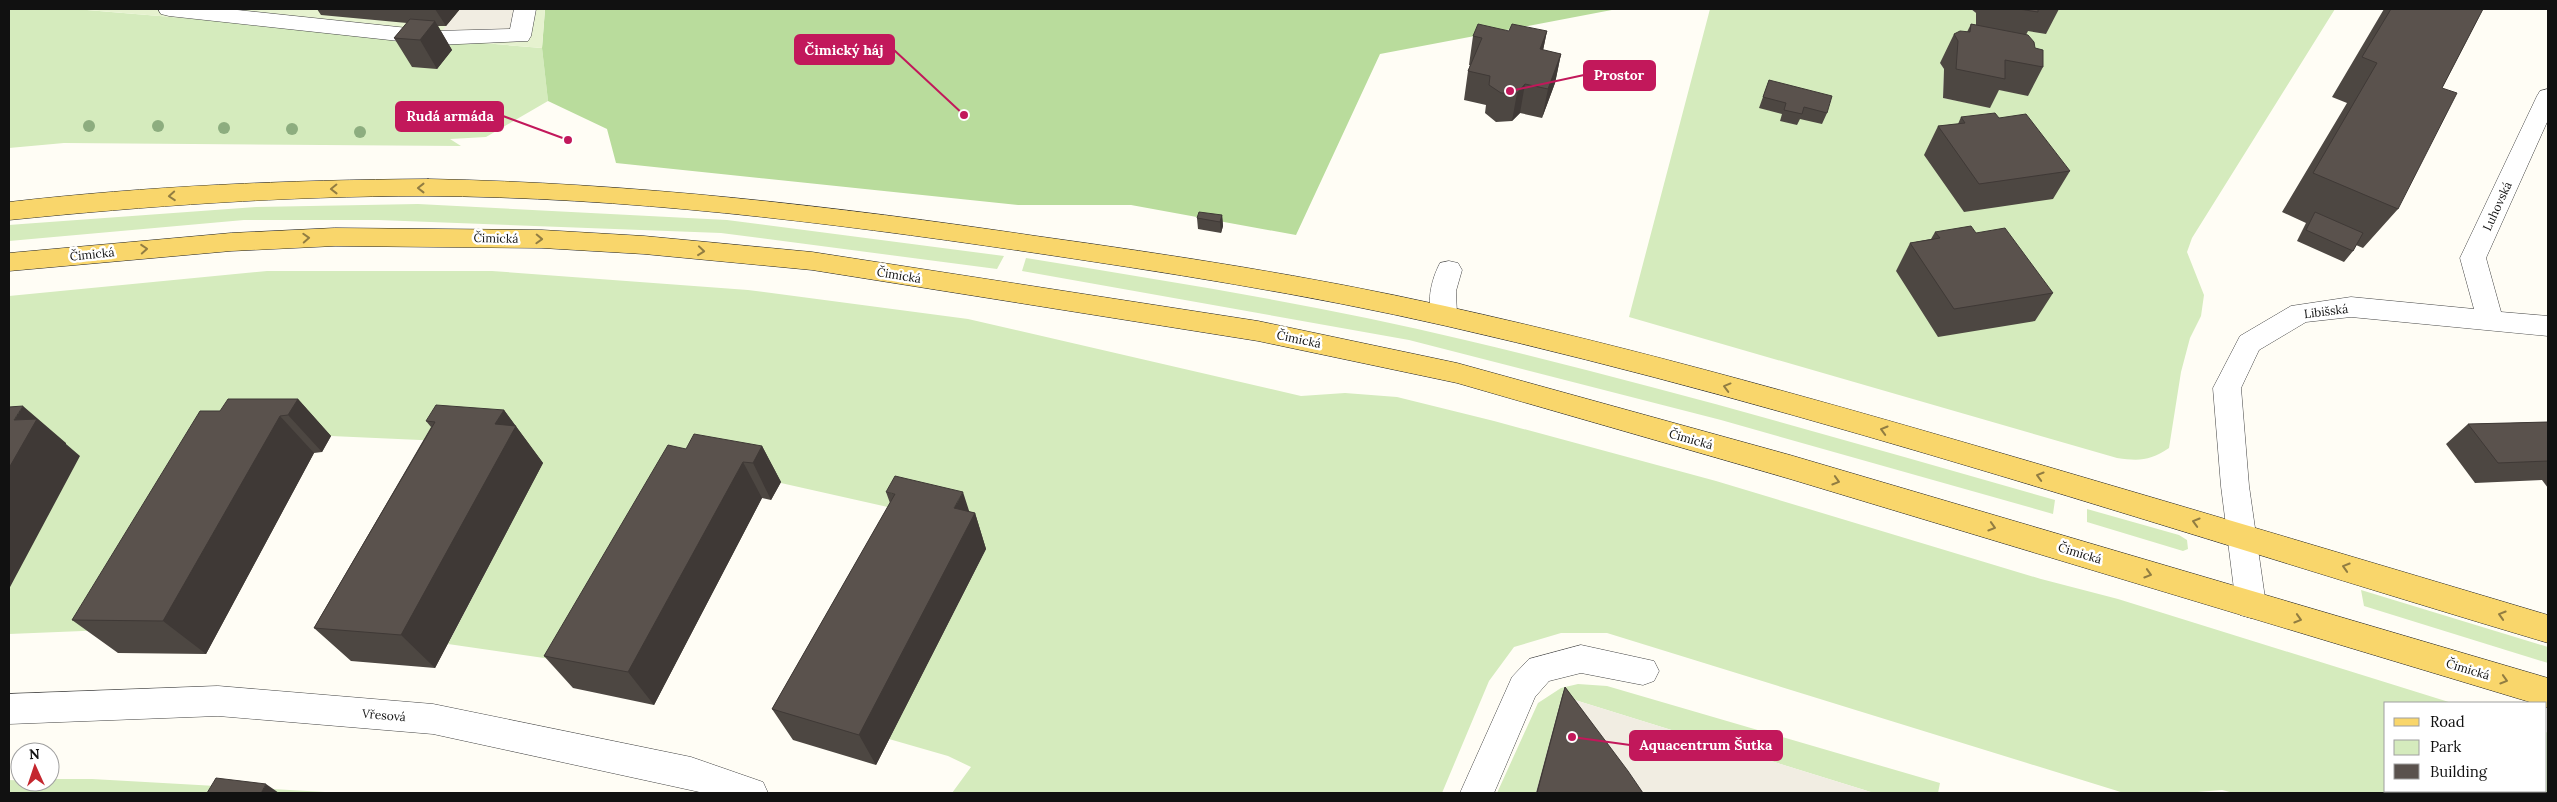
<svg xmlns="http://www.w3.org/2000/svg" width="2557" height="802" font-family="Lora,serif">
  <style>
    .green { fill: #d5ebbd; fill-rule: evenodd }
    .forest { fill: #b9dc9c }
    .pitch { fill: #e6f2cf }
    .plaza { fill: #f1ede2 }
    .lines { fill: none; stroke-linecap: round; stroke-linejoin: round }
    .minor-casing { stroke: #444; stroke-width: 1 }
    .major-casing { stroke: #222; stroke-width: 1 }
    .minor { fill: #fff; fill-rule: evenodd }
    .major { fill: #f9d66b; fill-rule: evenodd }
    .tree { fill: #8dad7f }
    .wall { fill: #4d4742 }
    .shaded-wall { fill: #3f3936 }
    .building { fill: #5a524d; stroke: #3f3936 }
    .oneway { stroke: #917d42 }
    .labels { text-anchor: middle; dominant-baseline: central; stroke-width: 5; stroke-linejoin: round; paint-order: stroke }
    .street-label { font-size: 12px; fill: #111; stroke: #fff }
    .leader { fill: none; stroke: #c2185b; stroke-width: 2 }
    .callout-dot { fill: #c2185b; stroke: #fff; stroke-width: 2 }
    .callout { fill: #c2185b; stroke: #c2185b; stroke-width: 2 }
    .callout-label { font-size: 14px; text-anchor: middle; font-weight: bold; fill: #fff }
  </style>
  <rect width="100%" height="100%" fill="#fffdf5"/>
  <path class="green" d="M 9,9 L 75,9 L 542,48 L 548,101 L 486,137 L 450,139 L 461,146 L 64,143 L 9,148 Z
    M 1710,9 L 1971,9 L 1976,13 L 1976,27 L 2023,30 L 2046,9 L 2335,9 L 2192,238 L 2187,252 L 2204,295 L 2201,316 L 2190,338 L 2181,372 L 2169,448 C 2150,461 2139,461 2117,458 L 1629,317 ZM 1940,63 L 2028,95 L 1990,88 L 1989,107 L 1943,98 L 1944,69 Z
    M 418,204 L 727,220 L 1004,256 L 997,269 L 721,233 L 378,220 L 244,220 L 9,241 L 9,225 L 22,224 L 256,207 Z
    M 1026,258 C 1173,282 1320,305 1465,340 C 1663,387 1859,444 2055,500 L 2053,514 L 1721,420 L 1409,340 L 1022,271 Z
    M 267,271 L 492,271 L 748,290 L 968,319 L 1301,396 L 1345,393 L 1397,397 L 1494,421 L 1716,481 L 2041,579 L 2118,599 L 2452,703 L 2386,703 L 2386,791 L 2546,791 L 2546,732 L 2548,733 L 2548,793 L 2234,793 L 2222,790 L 2185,793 L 2124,793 L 1607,633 L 1561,633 L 1514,647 L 1489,681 L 1442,793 L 952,793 L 971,767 L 948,756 L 889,739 L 986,549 L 910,512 L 772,481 L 585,664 L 448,644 L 542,464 L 465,442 L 331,436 L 264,436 L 132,629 L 9,634 L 9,588 L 58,457 L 66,443 L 9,448 L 9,296 Z
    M 2087,509 L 2179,535 L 2187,540 L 2188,549 L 2183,551 L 2087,522 Z
    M 2361,590 L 2548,647 L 2548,663 L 2364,606 Z
    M 1578,684 L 1607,686 L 1940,783 L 1938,793 L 1874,793 L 1562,696 L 1536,793 L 1497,793 L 1538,703 L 1561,688 Z
    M 50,779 L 92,779 L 343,793 L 9,793 L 9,780 L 50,782 Z"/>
  <path class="forest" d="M 545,9 L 1617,9 L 1380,54 L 1296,235 L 1131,205 L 1018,205 L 616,163 L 607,129 L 548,101 L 542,48 Z"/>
  <path class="pitch" d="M 75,9 L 545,9 L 542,48 Z"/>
  <path class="plaza" d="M 460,9 L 525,9 L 520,36 L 436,38 Z
    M 1562,696 L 1874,793 L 1633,793 Z"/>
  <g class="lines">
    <defs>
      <path id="minor" d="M 158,9 L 228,9 L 436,31 L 510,29 L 514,9 L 536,9 L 531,36 L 528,41 L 436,45 L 169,16 L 161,14 Z
        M 2548,89 L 2548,120 L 2486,258 L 2501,312 L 2548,316 L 2548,336 L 2351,317 L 2306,322 L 2259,350 L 2241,388 L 2249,486 L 2266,605 L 2262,615 L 2251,618 L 2240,615 L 2236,605 L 2221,486 L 2213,388 L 2240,336 L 2291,306 L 2351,297 L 2474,309 L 2460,258 L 2537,96 L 2540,91 Z
        M 1449,261 L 1458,263 L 1462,270 L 1456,291 L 1457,315 L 1453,322 L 1444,325 L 1435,322 C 1425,305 1431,280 1440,263 Z
        M 1581,645 L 1654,661 L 1659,671 L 1654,681 L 1643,685 L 1581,673 L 1549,681 L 1535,697 L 1494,793 L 1460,793 L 1512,677 L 1529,659 Z
        M 218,686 L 433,704 L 691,757 L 763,782 L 768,793 L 704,793 L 433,734 L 218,716 L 9,724 L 9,694 Z"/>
      <path id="major" d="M 428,179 C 633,183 834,206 1036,236 C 1173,255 1310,276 1445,306 C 1644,350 1840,406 2035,463 C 2206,513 2377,564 2548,615 L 2548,643 C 2182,534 1819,411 1446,326 C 1306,294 1164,272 1022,251 C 824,222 625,197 425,196 C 286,196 147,206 9,220 L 9,202 C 148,186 288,180 428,179 Z
        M 335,228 L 542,230 L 644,236 L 812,252 L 1258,321 L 1457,363 L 1790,455 L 2548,678 L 2548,708 L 2546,707 L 2546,703 L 2533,703 L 1790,479 L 1457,383 L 1258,341 L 812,270 L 644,254 L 542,248 L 335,246 L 231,251 L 9,271 L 9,253 L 231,233 Z"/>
    </defs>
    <use href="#minor" class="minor-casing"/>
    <use href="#major" class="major-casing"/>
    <use href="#minor" class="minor"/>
    <use href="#major" class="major"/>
  </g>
  <g class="tree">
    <circle cx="89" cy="126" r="6"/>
    <circle cx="158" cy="126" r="6"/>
    <circle cx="224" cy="128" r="6"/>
    <circle cx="292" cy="129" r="6"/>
    <circle cx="360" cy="132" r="6"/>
  </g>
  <path class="wall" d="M 317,9 L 460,9 L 446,26 L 438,26 L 452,50 L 437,69 L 412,67 L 394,38 L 407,23 L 321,15 Z
    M 1971,9 L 2059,9 L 2046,34 L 2028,31 L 2026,35 L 2035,48 L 2043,67 L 2028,96 L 1999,90 L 1990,108 L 1943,98 L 1944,69 L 1940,63 L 1954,34 L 1967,32 L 1971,24 L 1976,25 L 1976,13 Z
    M 2384,9 L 2483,9 L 2442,88 L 2398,209 L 2363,248 L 2356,245 L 2353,251 L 2344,262 L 2297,241 L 2306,223 L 2282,212 L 2347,103 L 2332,97 Z
    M 1509,31 L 1547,31 L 1543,50 L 1561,54 L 1555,83 L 1542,118 L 1520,113 L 1512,121 L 1496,122 L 1485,113 L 1486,105 L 1464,100 L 1468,71 L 1470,65 L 1469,65 L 1473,36 Z
    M 1769,80 L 1827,113 L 1822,124 L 1800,119 L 1797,125 L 1780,121 L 1782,114 L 1759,108 Z
    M 1961,117 L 1999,118 L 2070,171 L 2053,199 L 1964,212 L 1924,155 L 1938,126 L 1958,124 Z
    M 1222,215 L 1223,226 L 1221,233 L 1198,229 L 1197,218 Z
    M 1935,232 L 1976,233 L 2053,293 L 2035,321 L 1938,337 L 1896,271 L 1910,243 L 1931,239 Z
    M 298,399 L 331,436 L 322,452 L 314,453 L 206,654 L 118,653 L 72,620 L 220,411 Z
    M 504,410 L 543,463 L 435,668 L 351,661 L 314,628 L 431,427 L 426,421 Z
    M 2548,422 L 2548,490 L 2548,488 L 2542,480 L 2475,483 L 2446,444 L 2468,424 Z
    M 762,446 L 781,482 L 771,500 L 762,498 L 654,705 L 573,688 L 544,656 L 686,449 Z
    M 886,492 L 975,513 L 986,549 L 876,765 L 793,740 L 772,709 L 890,503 Z
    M 1565,687 L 1643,793 L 1536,793 L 1562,696 Z"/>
  <path class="shaded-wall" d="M 435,9 L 460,9 L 446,26 Z
    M 435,21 L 452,50 L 437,69 L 420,40 Z
    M 1547,31 L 1541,60 L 1540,49 Z
    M 1561,54 L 1555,83 L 1542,118 L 1548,89 Z
    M 1525,84 L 1520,113 L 1512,121 L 1517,93 Z
    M 1222,215 L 1223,226 L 1221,233 L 1220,222 Z
    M 298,399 L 331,436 L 322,452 L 288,415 Z
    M 23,406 L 66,443 L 66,444 L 80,456 L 9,589 L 9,468 L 14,420 Z
    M 504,410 L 543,463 L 435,668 L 401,635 L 495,424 Z
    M 280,416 L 314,453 L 206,654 L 163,621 Z
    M 762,446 L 781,482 L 771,500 L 753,463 Z
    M 743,462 L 762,498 L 654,705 L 628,672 Z
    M 963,492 L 972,520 L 975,513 L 986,549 L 876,765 L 859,735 L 954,508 Z
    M 266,784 L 279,793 L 261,793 Z"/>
  <path class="building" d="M 2019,9 L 2038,9 L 2038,12 Z
    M 2391,9 L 2483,9 L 2442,88 L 2457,93 L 2398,209 L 2313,173 L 2377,63 L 2362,57 Z
    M 410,19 L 435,21 L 420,40 L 394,38 Z
    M 1478,24 L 1509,31 L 1512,24 L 1547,31 L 1540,49 L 1561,54 L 1548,89 L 1525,84 L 1517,93 L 1501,93 L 1489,85 L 1490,76 L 1468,71 L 1482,38 L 1473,36 Z
    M 1971,24 L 2028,35 L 2034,42 L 2035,48 L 2043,50 L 2043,67 L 2005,60 L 2005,79 L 1956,69 L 1958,41 L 1954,34 L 1960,31 L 1970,32 Z
    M 1769,80 L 1832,96 L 1827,113 L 1804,107 L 1802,114 L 1784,110 L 1786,103 L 1763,97 Z
    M 1995,113 L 1999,118 L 2026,114 L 2070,171 L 1979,184 L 1938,126 L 1965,123 L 1961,117 Z
    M 1199,212 L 1222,215 L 1220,222 L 1197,218 Z
    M 2315,212 L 2363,233 L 2353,251 L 2306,230 Z
    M 1971,226 L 1976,233 L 2005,228 L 2053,293 L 1954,309 L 1910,243 L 1940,238 L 1935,232 Z
    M 228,399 L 298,399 L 288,415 L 280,416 L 163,621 L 72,620 L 200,411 L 220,411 Z
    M 436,405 L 504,410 L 495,424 L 516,426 L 401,635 L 314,628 L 435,422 L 426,421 Z
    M 23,406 L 14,420 L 37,419 L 9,468 L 9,407 Z
    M 2548,422 L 2548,461 L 2498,463 L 2468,424 Z
    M 694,434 L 762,446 L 753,463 L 743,462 L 628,672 L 544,656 L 668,445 L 686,449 Z
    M 895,476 L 963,492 L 954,508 L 975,513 L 859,735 L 772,709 L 895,494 L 886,492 Z
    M 1565,687 L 1628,771 L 1643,793 L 1537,793 Z
    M 216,778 L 266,784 L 261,793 L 207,793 Z"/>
  <defs><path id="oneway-chevron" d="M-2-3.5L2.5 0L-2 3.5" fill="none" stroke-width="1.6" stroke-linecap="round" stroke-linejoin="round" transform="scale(1.25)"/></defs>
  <g class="oneway">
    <use href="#oneway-chevron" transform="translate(421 188) rotate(-180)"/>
    <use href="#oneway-chevron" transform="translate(334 189) rotate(179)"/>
    <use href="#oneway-chevron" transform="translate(172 196) rotate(176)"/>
    <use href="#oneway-chevron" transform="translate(306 238) rotate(-3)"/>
    <use href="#oneway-chevron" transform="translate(539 239) rotate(2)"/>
    <use href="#oneway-chevron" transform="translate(144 249) rotate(-4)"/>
    <use href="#oneway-chevron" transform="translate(701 251) rotate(6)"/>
    <use href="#oneway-chevron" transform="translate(1727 387) rotate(-165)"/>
    <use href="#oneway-chevron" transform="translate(1884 430) rotate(-164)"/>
    <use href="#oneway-chevron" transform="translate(2040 476) rotate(-164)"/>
    <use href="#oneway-chevron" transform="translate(1836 481) rotate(17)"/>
    <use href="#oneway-chevron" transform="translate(2196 522) rotate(-164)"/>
    <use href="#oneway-chevron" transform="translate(1992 527) rotate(17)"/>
    <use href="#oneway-chevron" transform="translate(2346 567) rotate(-163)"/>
    <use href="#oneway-chevron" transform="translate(2148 574) rotate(17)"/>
    <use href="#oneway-chevron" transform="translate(2502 615) rotate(-163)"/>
    <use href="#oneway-chevron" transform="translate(2298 619) rotate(17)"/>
    <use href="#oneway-chevron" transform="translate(2504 680) rotate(17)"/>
  </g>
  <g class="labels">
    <g class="street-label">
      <text transform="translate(2497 206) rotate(-65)">Luhovská</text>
      <text transform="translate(496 238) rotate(1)">Čimická</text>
      <text transform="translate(92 254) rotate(-6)">Čimická</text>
      <text transform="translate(899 275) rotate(9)">Čimická</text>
      <text transform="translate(2326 311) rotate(-7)">Libišská</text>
      <text transform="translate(1299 339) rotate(12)">Čimická</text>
      <text transform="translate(1691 439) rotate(16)">Čimická</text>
      <text transform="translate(2080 553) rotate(17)">Čimická</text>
      <text transform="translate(2468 669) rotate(17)">Čimická</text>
      <text transform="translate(384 715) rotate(5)">Vřesová</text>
    </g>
  </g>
  <path class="leader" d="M964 115L894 50M1510 91L1584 75M568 140L503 116M1572 737L1630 745"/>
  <g class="callout-dot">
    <circle cx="964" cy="115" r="5"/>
    <circle cx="1510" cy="91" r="5"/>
    <circle cx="568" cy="140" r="5"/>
    <circle cx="1572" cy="737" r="5"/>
  </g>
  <g class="callout">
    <rect x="795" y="35" width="99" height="29" rx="5"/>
    <rect x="1584" y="61" width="71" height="29" rx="5"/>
    <rect x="396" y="102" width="107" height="29" rx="5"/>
    <rect x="1630" y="731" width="152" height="29" rx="5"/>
  </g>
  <g class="callout-label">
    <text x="844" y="55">Čimický háj</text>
    <text x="1619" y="80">Prostor</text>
    <text x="450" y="121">Rudá armáda</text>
    <text x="1706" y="750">Aquacentrum Šutka</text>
  </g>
  <rect width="2557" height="802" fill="none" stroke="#111111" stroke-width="20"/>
  <rect x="2384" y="702" width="162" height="90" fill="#ffffff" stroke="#a0a0a0"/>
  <rect x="2394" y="718" width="25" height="8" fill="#f9d66b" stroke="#a0a0a0"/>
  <text x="2430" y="727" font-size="15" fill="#111111">Road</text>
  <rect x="2394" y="740" width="25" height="15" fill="#d5ebbd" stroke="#a0a0a0"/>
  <text x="2430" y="752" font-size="15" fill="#111111">Park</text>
  <rect x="2394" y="764" width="25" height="15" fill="#5a524d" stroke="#a0a0a0"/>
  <text x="2430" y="777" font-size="15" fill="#111111">Building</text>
  <g transform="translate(35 767) rotate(357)"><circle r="24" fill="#ffffff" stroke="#a0a0a0"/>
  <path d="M0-4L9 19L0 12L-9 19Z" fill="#c4262e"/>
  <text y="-8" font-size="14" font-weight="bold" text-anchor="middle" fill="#111111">N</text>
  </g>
</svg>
